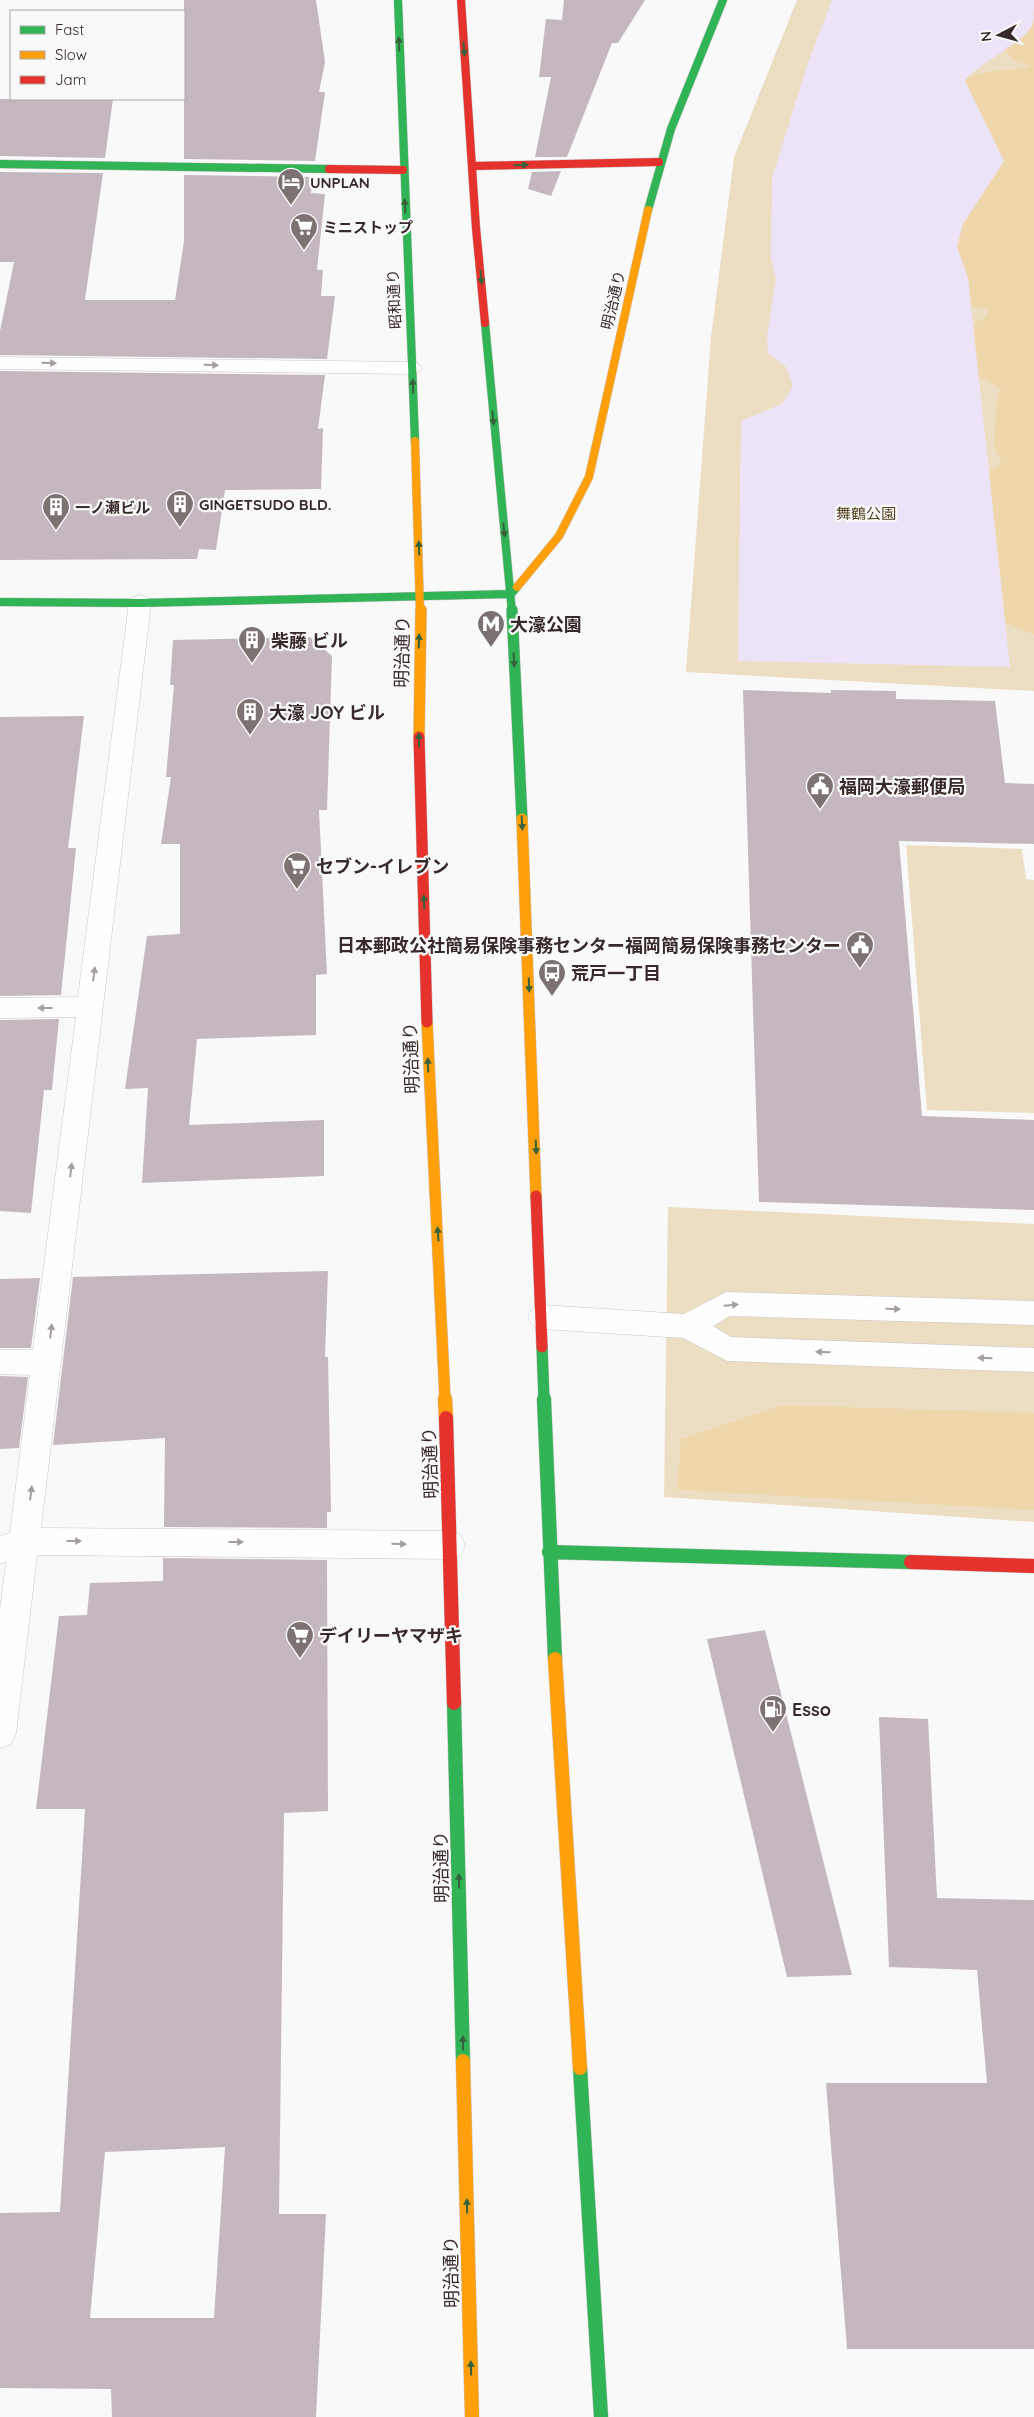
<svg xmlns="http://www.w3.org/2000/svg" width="1034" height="2417" font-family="Quicksand,'Noto Sans JP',sans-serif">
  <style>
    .green { fill: #ecdec3 }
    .forest { fill: #eed8ab }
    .water { fill: #ece3f9 }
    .building { fill: #c5b7c0; fill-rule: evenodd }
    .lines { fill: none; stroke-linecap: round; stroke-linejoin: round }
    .lane-casing { stroke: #cac4c4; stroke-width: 1 }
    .street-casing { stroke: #cac4c4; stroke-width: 1 }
    .fast-far2-casing { stroke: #cac4c4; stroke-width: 9 }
    .fast-far1-casing { stroke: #cac4c4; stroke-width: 12 }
    .fast-casing { stroke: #cac4c4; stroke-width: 15 }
    .slow-far2-casing { stroke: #cac4c4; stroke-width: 9 }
    .slow-far1-casing { stroke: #cac4c4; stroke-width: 12 }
    .slow-casing { stroke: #cac4c4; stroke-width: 15 }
    .jam-far2-casing { stroke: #cac4c4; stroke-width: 9 }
    .jam-far1-casing { stroke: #cac4c4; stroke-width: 12 }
    .jam-casing { stroke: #cac4c4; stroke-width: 15 }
    .lane { fill: #fefefe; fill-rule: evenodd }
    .street { fill: #fefefe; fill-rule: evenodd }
    .fast-far2 { stroke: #30b455; stroke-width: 8 }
    .fast-far1 { stroke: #30b455; stroke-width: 11 }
    .fast { stroke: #30b455; stroke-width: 14 }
    .slow-far2 { stroke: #ff9f0a; stroke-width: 8 }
    .slow-far1 { stroke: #ff9f0a; stroke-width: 11 }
    .slow { stroke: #ff9f0a; stroke-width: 14 }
    .jam-far2 { stroke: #e5322d; stroke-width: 8 }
    .jam-far1 { stroke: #e5322d; stroke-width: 11 }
    .jam { stroke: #e5322d; stroke-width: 14 }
    .oneway { fill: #35613b }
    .oneway2 { fill: #a59e9f }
    .labels { text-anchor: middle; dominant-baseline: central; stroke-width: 4.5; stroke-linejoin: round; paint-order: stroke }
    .far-poi-label { font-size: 15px; font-weight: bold; fill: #38292a; stroke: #f9f9f9; text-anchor: start }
    .far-street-label { font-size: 15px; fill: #38292a; stroke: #f9f9f9 }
    .far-park-label { font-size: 15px; fill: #554421; stroke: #f9f9f9 }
    .poi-label { font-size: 18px; font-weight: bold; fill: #38292a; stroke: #f9f9f9; text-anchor: start }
    .street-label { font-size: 18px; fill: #38292a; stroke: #f9f9f9 }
  </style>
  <rect width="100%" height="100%" fill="#f9f9f9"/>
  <path class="green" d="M 797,0 L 1034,0 L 1034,691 L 686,672 L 711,337 L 734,157 Z
    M 906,845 L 1022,849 L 1026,879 L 1034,880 L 1034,1113 L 927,1110 Z
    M 668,1207 L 1034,1224 L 1034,1522 L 664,1497 Z"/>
  <path class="forest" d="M 1034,3 L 1034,635 L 995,618 L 974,477 L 1002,464 L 994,445 L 997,400 L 1001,388 L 968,372 L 967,328 L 986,316 L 988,310 L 953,302 L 951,81 L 986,72 L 1031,67 L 1017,62 L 999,45 Z
    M 783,1405 L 1034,1413 L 1034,1510 L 677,1490 L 681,1439 Z"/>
  <path class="water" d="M 832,0 L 1034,0 C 1034,7 1034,17 1033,23 C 1026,43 981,60 965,81 L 1004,161 L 963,224 L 957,247 L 968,278 L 1010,667 L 738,661 L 741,421 L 782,404 L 793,387 L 786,367 L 768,353 L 767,336 L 776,279 L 771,258 L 772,178 L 808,63 Z"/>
  <path class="building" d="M 184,0 L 316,0 L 325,62 L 319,92 L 325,92 L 315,161 L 184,159 Z
    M 564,0 L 645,0 L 618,43 L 612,43 L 567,157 L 535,157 L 551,77 L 539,77 L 546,19 L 562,20 Z
    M 0,99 L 113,99 L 105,158 L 0,156 Z
    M 561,171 L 551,196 L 528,189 L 532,172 Z
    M 0,172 L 103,173 L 85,300 L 175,300 L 184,241 L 184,175 L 313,177 L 311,193 L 325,194 L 317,270 L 323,270 L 321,296 L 335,296 L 327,359 L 0,355 L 0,331 L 14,262 L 0,262 Z
    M 0,371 L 325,375 L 318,429 L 323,428 L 321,489 L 225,490 L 216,550 L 199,549 L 197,559 L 0,560 Z
    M 310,637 L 332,656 L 327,810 L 319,810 L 327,974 L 316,975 L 316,1035 L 197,1039 L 189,1125 L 324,1120 L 324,1176 L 142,1183 L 148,1088 L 125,1089 L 147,936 L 180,934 L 180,844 L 161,844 L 171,777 L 166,777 L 174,685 L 170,685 L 173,640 Z
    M 743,690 L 831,693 L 831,690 L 896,691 L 896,699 L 995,701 L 1005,783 L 1034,784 L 1034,844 L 899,841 L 922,1116 L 1034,1120 L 1034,1210 L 759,1202 Z
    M 84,716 L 68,848 L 76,848 L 61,995 L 0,996 L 0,717 Z
    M 59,1019 L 52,1090 L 44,1090 L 31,1213 L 0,1211 L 0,1020 Z
    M 328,1271 L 325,1357 L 328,1357 L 331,1512 L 327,1512 L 327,1528 L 164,1527 L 165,1438 L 53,1445 L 73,1277 Z
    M 40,1278 L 31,1348 L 0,1348 L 0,1279 Z
    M 0,1376 L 28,1377 L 19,1448 L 0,1449 Z
    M 163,1558 L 327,1560 L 328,1811 L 284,1813 L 279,2214 L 326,2214 L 316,2417 L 112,2417 L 111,2389 L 0,2388 L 0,2213 L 60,2212 L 85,1809 L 36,1809 L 59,1616 L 87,1615 L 90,1583 L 163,1581 ZM 225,2147 L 214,2318 L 90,2318 L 105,2152 Z
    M 765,1630 L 852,1975 L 787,1977 L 707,1639 Z
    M 879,1717 L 928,1719 L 937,1898 L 1034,1900 L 1034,2349 L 847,2349 L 826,2083 L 987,2083 L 977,1970 L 889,1967 Z"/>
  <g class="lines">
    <defs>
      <path id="lane" d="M 726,1292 L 1034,1301 L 1034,1325 L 730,1316 L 713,1326 L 731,1337 L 1034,1348 L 1034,1372 L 727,1361 L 683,1338 L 542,1329 L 532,1325 L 528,1317 L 532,1309 L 542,1305 L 684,1314 Z"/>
      <path id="street" d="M 0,357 L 412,362 L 419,364 L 422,368 L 419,372 L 412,374 L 0,369 Z
        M 140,595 L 148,598 L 151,603 L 41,1528 L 450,1531 L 461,1535 L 465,1545 L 461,1555 L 450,1559 L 37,1555 L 16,1733 L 11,1744 L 0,1748 L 0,1609 L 6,1562 L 0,1564 L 0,1536 L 10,1533 L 30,1375 L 0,1374 L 0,1350 L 33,1350 L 76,1017 L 0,1018 L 0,998 L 78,997 L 129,603 L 132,598 Z"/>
      <path id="fast-far2" d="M 398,0 L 415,441
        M 0,164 L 329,169
        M 648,210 L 671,129 L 723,0
        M 485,323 L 512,612
        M 0,602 L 140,603 L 511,594 L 517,587"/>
      <path id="fast-far1" d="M 512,610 L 522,819
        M 542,1347 L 544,1400"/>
      <path id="fast" d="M 544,1399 L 555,1659
        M 549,1552 L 911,1562
        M 454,1703 L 463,2061
        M 580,2068 L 601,2417"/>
      <path id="slow-far2" d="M 415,441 L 420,612
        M 517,587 L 559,536 L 589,477 L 648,210"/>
      <path id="slow-far1" d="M 419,737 L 421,610
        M 522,819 L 536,1196
        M 427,1022 L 445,1400"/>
      <path id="slow" d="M 445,1399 L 446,1418
        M 555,1659 L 580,2068
        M 463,2061 L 472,2417"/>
      <path id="jam-far2" d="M 461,0 L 476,228 L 485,323
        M 472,166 L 659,162
        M 329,169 L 403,170"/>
      <path id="jam-far1" d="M 419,737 L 427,1022
        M 536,1196 L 542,1347"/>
      <path id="jam" d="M 446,1418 L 454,1703
        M 911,1562 L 1034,1566"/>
    </defs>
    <use href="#lane" class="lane-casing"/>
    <use href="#street" class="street-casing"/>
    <use href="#fast-far2" class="fast-far2-casing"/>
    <use href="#fast-far1" class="fast-far1-casing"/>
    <use href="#fast" class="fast-casing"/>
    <use href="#slow-far2" class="slow-far2-casing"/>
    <use href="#slow-far1" class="slow-far1-casing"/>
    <use href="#slow" class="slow-casing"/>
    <use href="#jam-far2" class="jam-far2-casing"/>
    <use href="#jam-far1" class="jam-far1-casing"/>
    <use href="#jam" class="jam-casing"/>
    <use href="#lane" class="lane"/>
    <use href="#street" class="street"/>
    <use href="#fast-far2" class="fast-far2"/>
    <use href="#fast-far1" class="fast-far1"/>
    <use href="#fast" class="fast"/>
    <use href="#slow-far2" class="slow-far2"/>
    <use href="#slow-far1" class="slow-far1"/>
    <use href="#slow" class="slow"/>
    <use href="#jam-far2" class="jam-far2"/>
    <use href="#jam-far1" class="jam-far1"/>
    <use href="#jam" class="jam"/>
  </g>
  <defs><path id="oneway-solid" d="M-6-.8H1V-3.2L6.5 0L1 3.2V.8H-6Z" transform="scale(1.25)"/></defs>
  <g class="oneway">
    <use href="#oneway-solid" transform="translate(399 44) rotate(-92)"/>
    <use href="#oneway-solid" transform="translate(464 49) rotate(86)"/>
    <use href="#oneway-solid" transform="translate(521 165) rotate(-1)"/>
    <use href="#oneway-solid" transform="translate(405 206) rotate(-93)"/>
    <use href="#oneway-solid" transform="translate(481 277) rotate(85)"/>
    <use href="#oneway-solid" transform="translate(413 386) rotate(-92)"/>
    <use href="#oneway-solid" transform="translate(493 418) rotate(85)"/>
    <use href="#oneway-solid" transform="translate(504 530) rotate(84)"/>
    <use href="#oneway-solid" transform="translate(419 548) rotate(-92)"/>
    <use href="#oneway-solid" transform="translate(419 641) rotate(-88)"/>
    <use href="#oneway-solid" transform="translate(514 660) rotate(87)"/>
    <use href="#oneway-solid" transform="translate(419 740) rotate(-92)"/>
    <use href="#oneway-solid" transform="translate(522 823) rotate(87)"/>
    <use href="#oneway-solid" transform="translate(424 902) rotate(-92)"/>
    <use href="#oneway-solid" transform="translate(529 985) rotate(88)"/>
    <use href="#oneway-solid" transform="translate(428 1065) rotate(-92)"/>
    <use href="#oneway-solid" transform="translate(536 1147) rotate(88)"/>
    <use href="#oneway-solid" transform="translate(438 1234) rotate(-94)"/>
    <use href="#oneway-solid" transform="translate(459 1881) rotate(-91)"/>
    <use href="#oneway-solid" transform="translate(463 2043) rotate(-91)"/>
    <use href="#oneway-solid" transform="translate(467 2206) rotate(-91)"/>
    <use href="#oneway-solid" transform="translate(471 2368) rotate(-91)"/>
  </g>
  <g class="oneway2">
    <use href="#oneway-solid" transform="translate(49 363) rotate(1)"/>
    <use href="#oneway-solid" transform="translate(211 365) rotate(1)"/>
    <use href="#oneway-solid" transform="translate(94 974) rotate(-83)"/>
    <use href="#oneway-solid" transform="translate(45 1008) rotate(180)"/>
    <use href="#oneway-solid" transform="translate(71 1170) rotate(-83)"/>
    <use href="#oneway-solid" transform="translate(731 1305) rotate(-5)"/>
    <use href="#oneway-solid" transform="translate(893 1309) rotate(2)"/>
    <use href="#oneway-solid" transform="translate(51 1331) rotate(-83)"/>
    <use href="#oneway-solid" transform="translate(823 1352) rotate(-178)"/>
    <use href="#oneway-solid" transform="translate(985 1358) rotate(-178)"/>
    <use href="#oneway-solid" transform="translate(31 1493) rotate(-83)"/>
    <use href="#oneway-solid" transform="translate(74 1541)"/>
    <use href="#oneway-solid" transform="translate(236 1542)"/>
    <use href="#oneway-solid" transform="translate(399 1544) rotate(1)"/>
  </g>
  <defs>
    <symbol id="hotel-pin" viewBox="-11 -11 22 30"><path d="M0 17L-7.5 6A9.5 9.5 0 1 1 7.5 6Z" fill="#7c7272" stroke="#f9f9f9"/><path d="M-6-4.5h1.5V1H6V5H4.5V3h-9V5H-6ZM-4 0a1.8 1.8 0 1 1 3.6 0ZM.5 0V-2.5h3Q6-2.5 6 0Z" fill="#fff"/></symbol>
    <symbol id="supermarket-pin" viewBox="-11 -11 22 30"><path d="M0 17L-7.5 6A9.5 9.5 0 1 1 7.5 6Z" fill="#7c7272" stroke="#f9f9f9"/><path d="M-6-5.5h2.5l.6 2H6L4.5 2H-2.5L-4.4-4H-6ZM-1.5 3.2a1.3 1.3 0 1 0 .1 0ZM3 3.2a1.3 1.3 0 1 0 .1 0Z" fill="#fff"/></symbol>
    <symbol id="building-pin" viewBox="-11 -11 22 30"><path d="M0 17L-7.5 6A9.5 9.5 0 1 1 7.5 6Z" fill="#7c7272" stroke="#f9f9f9"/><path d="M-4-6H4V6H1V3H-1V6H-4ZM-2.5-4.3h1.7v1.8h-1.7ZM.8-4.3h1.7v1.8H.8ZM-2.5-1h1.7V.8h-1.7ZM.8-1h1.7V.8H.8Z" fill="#fff"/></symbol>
    <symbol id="metro-pin" viewBox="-11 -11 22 30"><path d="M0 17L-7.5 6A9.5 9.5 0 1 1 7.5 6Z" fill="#7c7272" stroke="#f9f9f9"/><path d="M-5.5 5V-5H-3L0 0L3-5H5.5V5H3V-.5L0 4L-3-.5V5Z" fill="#fff"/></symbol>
    <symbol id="civic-pin" viewBox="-11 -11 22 30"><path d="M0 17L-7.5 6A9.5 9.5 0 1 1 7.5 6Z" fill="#7c7272" stroke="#f9f9f9"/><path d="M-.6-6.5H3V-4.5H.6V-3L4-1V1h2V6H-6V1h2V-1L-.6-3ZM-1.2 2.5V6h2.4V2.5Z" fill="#fff"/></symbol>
    <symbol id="bus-pin" viewBox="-11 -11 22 30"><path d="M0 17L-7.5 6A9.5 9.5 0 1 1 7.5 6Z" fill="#7c7272" stroke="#f9f9f9"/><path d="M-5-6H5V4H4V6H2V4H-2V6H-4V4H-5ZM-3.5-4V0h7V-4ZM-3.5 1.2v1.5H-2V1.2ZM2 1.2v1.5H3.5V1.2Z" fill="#fff"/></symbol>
    <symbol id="fuel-pin" viewBox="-11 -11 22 30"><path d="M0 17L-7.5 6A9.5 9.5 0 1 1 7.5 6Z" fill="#7c7272" stroke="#f9f9f9"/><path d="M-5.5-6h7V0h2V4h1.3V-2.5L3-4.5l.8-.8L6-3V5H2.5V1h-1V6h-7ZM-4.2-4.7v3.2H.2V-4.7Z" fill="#fff"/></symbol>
  </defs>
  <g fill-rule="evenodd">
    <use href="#hotel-pin" x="275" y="166" width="32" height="43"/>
    <use href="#supermarket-pin" x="288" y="211" width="32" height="43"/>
    <use href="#building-pin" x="164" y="488" width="32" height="43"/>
    <use href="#building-pin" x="40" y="491" width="32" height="43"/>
    <use href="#metro-pin" x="475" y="608" width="32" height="43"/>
    <use href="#building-pin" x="236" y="624" width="32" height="43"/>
    <use href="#building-pin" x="234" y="696" width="32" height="43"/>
    <use href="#civic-pin" x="804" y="770" width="32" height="43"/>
    <use href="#supermarket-pin" x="281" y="850" width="32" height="43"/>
    <use href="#civic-pin" x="844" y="929" width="32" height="43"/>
    <use href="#bus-pin" x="536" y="957" width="32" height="43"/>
    <use href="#supermarket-pin" x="284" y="1619" width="32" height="43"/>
    <use href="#fuel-pin" x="757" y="1693" width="32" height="43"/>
  </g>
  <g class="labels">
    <g class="far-poi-label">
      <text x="310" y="182">UNPLAN</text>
      <text x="323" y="227">ミニストップ</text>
      <text x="199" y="504">GINGETSUDO BLD.</text>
      <text x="75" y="507">一ノ瀬ビル</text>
    </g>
    <g class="far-street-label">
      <text transform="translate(394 299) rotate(-93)">昭和通り</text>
      <text transform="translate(613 300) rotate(-77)">明治通り</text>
    </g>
    <g class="far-park-label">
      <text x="866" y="513">舞鶴公園</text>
    </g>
    <g class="poi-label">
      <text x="510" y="624">大濠公園</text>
      <text x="271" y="640">柴藤 ビル</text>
      <text x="269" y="712">大濠 JOY ビル</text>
      <text x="839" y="786">福岡大濠郵便局</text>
      <text x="316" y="866">セブン-イレブン</text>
      <text x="841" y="945" text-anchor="end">日本郵政公社簡易保険事務センター福岡簡易保険事務センター</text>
      <text x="571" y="973">荒戸一丁目</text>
      <text x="319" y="1635">デイリーヤマザキ</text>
      <text x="792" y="1709">Esso</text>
    </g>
    <g class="street-label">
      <text transform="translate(402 652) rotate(-89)">明治通り</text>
      <text transform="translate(411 1058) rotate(-92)">明治通り</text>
      <text transform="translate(430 1463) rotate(-92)">明治通り</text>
      <text transform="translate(441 1867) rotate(-91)">明治通り</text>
      <text transform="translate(451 2272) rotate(-91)">明治通り</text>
    </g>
  </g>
  <rect x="10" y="10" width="175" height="90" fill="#f9f9f9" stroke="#aca6a6"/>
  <rect x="20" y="26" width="25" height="8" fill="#30b455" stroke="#aca6a6"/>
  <text x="55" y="35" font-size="15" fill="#38292a">Fast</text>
  <rect x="20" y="51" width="25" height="8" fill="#ff9f0a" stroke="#aca6a6"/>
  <text x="55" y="60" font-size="15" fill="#38292a">Slow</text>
  <rect x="20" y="76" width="25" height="8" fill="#e5322d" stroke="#aca6a6"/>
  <text x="55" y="85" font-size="15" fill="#38292a">Jam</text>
  <g transform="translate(999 35) rotate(264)" stroke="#f9f9f9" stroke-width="4" paint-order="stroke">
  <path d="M0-4L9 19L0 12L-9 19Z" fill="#38292a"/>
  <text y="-8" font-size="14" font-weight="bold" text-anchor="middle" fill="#38292a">N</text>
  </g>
</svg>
